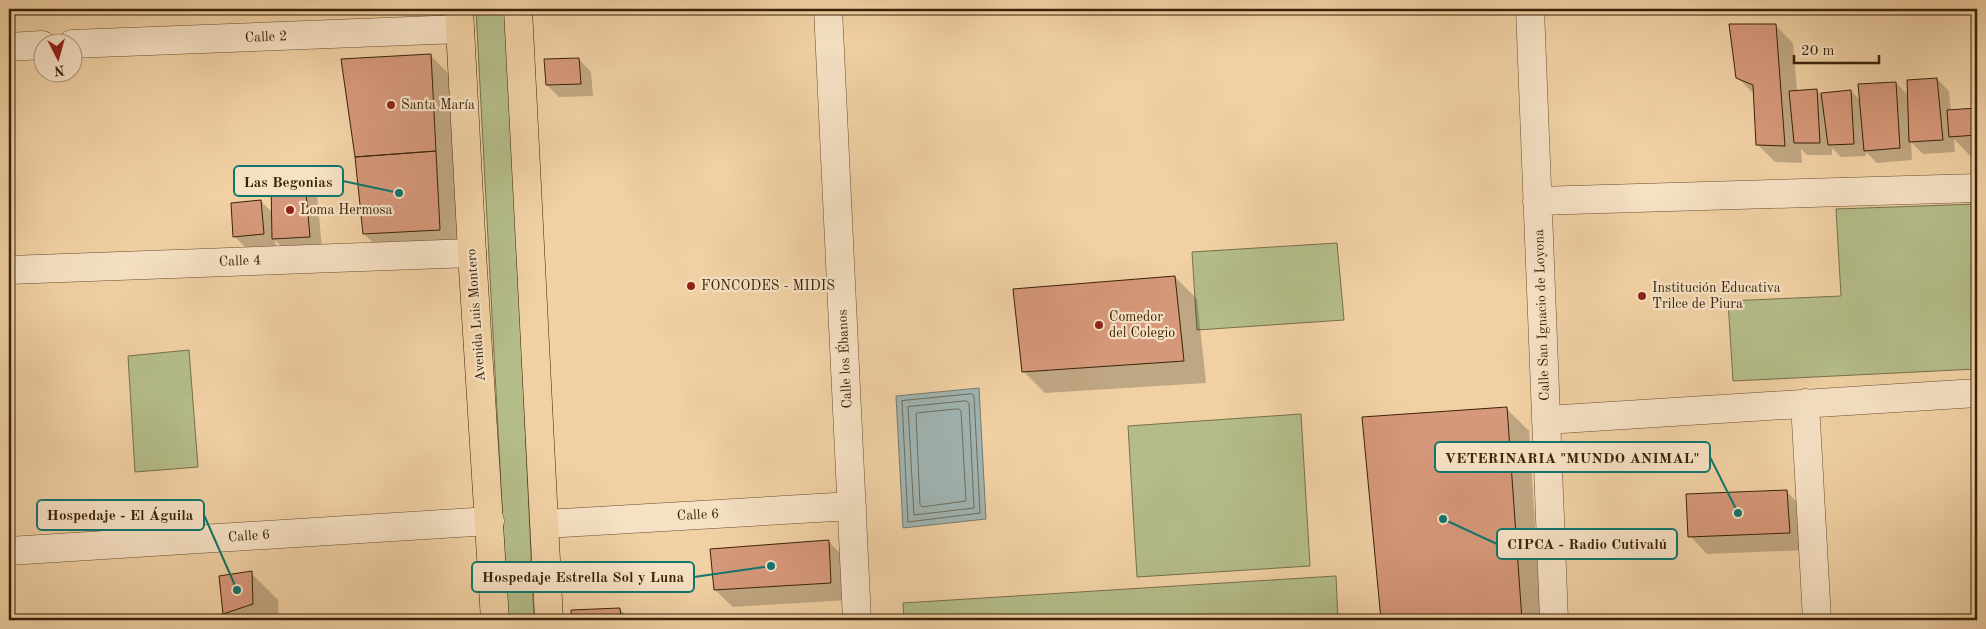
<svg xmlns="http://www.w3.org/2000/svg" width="1986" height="629" font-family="'Old Standard TT',serif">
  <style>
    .green { fill: #b4bd8a; stroke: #767049 }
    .water { fill: #a0b4b2; stroke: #777a6e }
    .shadow { fill: #0003 }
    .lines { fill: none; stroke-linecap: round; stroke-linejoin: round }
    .shore { stroke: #6c6c5d; stroke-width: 1 }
    .building { fill: #d6987a; stroke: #392308 }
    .minor-casing { stroke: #674e2f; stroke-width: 29 }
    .major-casing { stroke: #392308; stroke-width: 29 }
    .minor { stroke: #f6e1c4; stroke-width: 28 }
    .major { stroke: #f1d1a4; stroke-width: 28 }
    .poi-dot { fill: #8f2418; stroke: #f6e1c4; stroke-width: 2 }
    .labels { text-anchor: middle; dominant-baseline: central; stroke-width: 4.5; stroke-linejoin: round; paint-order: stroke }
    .street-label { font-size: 14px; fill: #392308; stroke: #f6e1c4 }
    .poi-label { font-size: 14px; fill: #392308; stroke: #f6e1c4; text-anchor: start }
    .leader { fill: none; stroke: #0f766e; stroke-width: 2 }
    .callout-dot { fill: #0f766e; stroke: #f6e1c4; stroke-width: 2 }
    .callout { fill: #f6e1c4; stroke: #0f766e; stroke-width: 2 }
    .callout-label { font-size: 15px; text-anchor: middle; font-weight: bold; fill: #392308 }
  </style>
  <rect width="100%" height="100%" fill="#f1d1a4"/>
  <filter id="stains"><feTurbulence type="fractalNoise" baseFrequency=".004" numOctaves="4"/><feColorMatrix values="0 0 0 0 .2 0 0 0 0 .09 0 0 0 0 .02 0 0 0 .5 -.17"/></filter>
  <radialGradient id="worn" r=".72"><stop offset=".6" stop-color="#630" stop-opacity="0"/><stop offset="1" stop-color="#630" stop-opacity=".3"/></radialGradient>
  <path class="green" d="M 476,9 L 506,9 L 534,620 L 508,620 Z
    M 1977,204 L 1977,369 L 1733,381 L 1728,301 L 1841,296 L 1836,209 Z
    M 1337,243 L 1344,320 L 1197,330 L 1192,252 Z
    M 189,350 L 198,467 L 135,472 L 128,356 Z
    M 1301,414 L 1310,566 L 1137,577 L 1128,426 Z
    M 1336,576 L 1338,620 L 904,620 L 903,603 Z"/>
  <path class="water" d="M 979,388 L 986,519 L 903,528 L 896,396 Z"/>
  <path class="shadow" d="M 1775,25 L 1793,43 L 1797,91 L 1816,90 L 1821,94 L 1851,91 L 1861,101 L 1896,83 L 1908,95 L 1937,79 L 1949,91 L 1951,111 L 1977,110 L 1977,163 L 1954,139 L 1955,152 L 1923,154 L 1911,142 L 1912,160 L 1877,163 L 1866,152 L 1866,156 L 1841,157 L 1832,148 L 1832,155 L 1807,155 L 1801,149 L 1802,163 L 1775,162 L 1757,144 L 1754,94 L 1737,77 Z
    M 430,55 L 448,73 L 457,247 L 382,251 L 364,234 Z
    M 579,59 L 591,72 L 593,96 L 559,97 L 547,85 Z
    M 304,182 L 317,195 L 322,249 L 286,251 L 275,240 L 276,246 L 247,249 L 234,236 L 261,201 L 273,213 Z
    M 1175,277 L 1197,299 L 1206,383 L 1045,393 L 1023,371 Z
    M 1507,409 L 1529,431 L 1541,620 L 1383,620 L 1364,418 Z
    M 1786,491 L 1804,509 L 1807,550 L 1707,554 L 1690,536 Z
    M 828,541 L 846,559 L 848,600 L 733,607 L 715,590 Z
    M 251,573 L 278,600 L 279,620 L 231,620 L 224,614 Z
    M 9,594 L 15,601 L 15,620 L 9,620 Z
    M 620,609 L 631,620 L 573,620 L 572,611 Z"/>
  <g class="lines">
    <path class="shore" d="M 972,394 L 974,396 L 980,513 L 908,522 L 902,401 Z
      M 966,401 L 969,403 L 974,508 L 914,515 L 908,407 Z
      M 959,409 L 961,411 L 966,501 L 922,507 L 920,505 L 916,414 L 918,413 Z"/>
  </g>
  <path class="building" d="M 1729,24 L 1776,24 L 1785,146 L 1756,145 L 1753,85 L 1736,78 Z
    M 431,54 L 436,151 L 355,157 L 341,59 Z
    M 579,58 L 581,84 L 546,85 L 544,59 Z
    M 1937,78 L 1943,140 L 1909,142 L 1907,80 Z
    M 1896,82 L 1900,148 L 1864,151 L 1858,84 Z
    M 1817,89 L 1820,143 L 1794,143 L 1789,91 Z
    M 1851,90 L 1854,144 L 1828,145 L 1821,93 Z
    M 1977,108 L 1977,135 L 1949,137 L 1947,110 Z
    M 436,151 L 440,230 L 363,234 L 355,157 Z
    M 305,181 L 310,237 L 272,239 L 271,182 Z
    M 261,200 L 264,234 L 233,237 L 231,203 Z
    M 1175,276 L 1184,361 L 1022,372 L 1013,289 Z
    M 1507,407 L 1522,620 L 1381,620 L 1362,417 Z
    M 1787,490 L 1790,533 L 1688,537 L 1686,494 Z
    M 829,540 L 831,583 L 714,590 L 710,549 Z
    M 252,571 L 253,604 L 223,614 L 219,576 Z
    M 620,608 L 621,620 L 571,620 L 571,610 Z"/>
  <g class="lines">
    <defs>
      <path id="minor" d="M 828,9 L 857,620
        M 1530,9 L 1554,620
        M 72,44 L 460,29
        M 9,47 L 42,45
        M 1537,201 L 1977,188
        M 9,270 L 472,253
        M 1805,403 L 1817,620
        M 1546,420 L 1977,393
        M 545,524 L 852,506
        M 9,551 L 490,521"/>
      <path id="major" d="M 459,9 L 472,253 L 495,620
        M 518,9 L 549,620"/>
    </defs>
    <use href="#minor" class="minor-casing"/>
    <use href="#major" class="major-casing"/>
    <use href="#minor" class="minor"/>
    <use href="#major" class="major"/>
  </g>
  <g class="poi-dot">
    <circle cx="391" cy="105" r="5"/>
    <circle cx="290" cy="210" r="5"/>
    <circle cx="691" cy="286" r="5"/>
    <circle cx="1642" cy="296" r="5"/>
    <circle cx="1099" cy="325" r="5"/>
  </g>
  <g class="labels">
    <g class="street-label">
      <text transform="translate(266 37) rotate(-2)">Calle 2</text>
      <text transform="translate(240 261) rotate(-2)">Calle 4</text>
      <text transform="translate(476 315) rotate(-94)">Avenida Luis Montero</text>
      <text transform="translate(1542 315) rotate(-92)">Calle San Ignacio de Loyona</text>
      <text transform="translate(845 359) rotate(-93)">Calle los Ébanos</text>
      <text transform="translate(698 515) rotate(-3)">Calle 6</text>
      <text transform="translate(249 536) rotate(-4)">Calle 6</text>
    </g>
    <g class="poi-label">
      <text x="401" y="105">Santa María</text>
      <text x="300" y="210">Loma Hermosa</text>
      <text x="701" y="286">FONCODES - MIDIS</text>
      <text x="1652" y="288">Institución Educativa<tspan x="1652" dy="16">Trilce de Piura</tspan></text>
      <text x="1109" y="317">Comedor<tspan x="1109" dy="16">del Colegio</tspan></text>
    </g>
  </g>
  <path class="leader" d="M399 193L343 181M1738 513L1710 457M237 590L204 515M1443 519L1497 544M771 566L694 577"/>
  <g class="callout-dot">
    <circle cx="399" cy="193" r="5"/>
    <circle cx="1738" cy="513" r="5"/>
    <circle cx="237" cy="590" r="5"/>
    <circle cx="1443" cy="519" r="5"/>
    <circle cx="771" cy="566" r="5"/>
  </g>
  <g class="callout">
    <rect x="234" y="166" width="109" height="30" rx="5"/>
    <rect x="1435" y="442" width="275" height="30" rx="5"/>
    <rect x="37" y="500" width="167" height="30" rx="5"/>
    <rect x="1497" y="529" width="180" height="30" rx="5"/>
    <rect x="472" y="562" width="222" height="30" rx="5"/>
  </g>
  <g class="callout-label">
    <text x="288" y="187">Las Begonias</text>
    <text x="1572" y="463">VETERINARIA "MUNDO ANIMAL"</text>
    <text x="120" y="520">Hospedaje - El Águila</text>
    <text x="1587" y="549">CIPCA - Radio Cutivalú</text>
    <text x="583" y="582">Hospedaje Estrella Sol y Luna</text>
  </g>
  <rect width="1986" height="629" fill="none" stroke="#f1d1a4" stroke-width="30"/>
  <rect x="10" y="10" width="1966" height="609" fill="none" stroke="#392308" stroke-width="2.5"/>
  <rect x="15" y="15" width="1956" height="599" fill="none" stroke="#392308"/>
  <g transform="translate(58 58) rotate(174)"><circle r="24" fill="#f6e1c4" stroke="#aa9579"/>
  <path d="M0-4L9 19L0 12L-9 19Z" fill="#8f2418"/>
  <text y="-8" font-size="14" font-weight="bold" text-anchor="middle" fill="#392308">N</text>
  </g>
  <path d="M1794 55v8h85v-8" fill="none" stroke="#392308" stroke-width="2.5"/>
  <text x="1801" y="55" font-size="15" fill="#392308" stroke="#f6e1c4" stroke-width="4" paint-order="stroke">20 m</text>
  <rect width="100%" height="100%" filter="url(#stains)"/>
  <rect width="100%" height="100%" fill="url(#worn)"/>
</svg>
